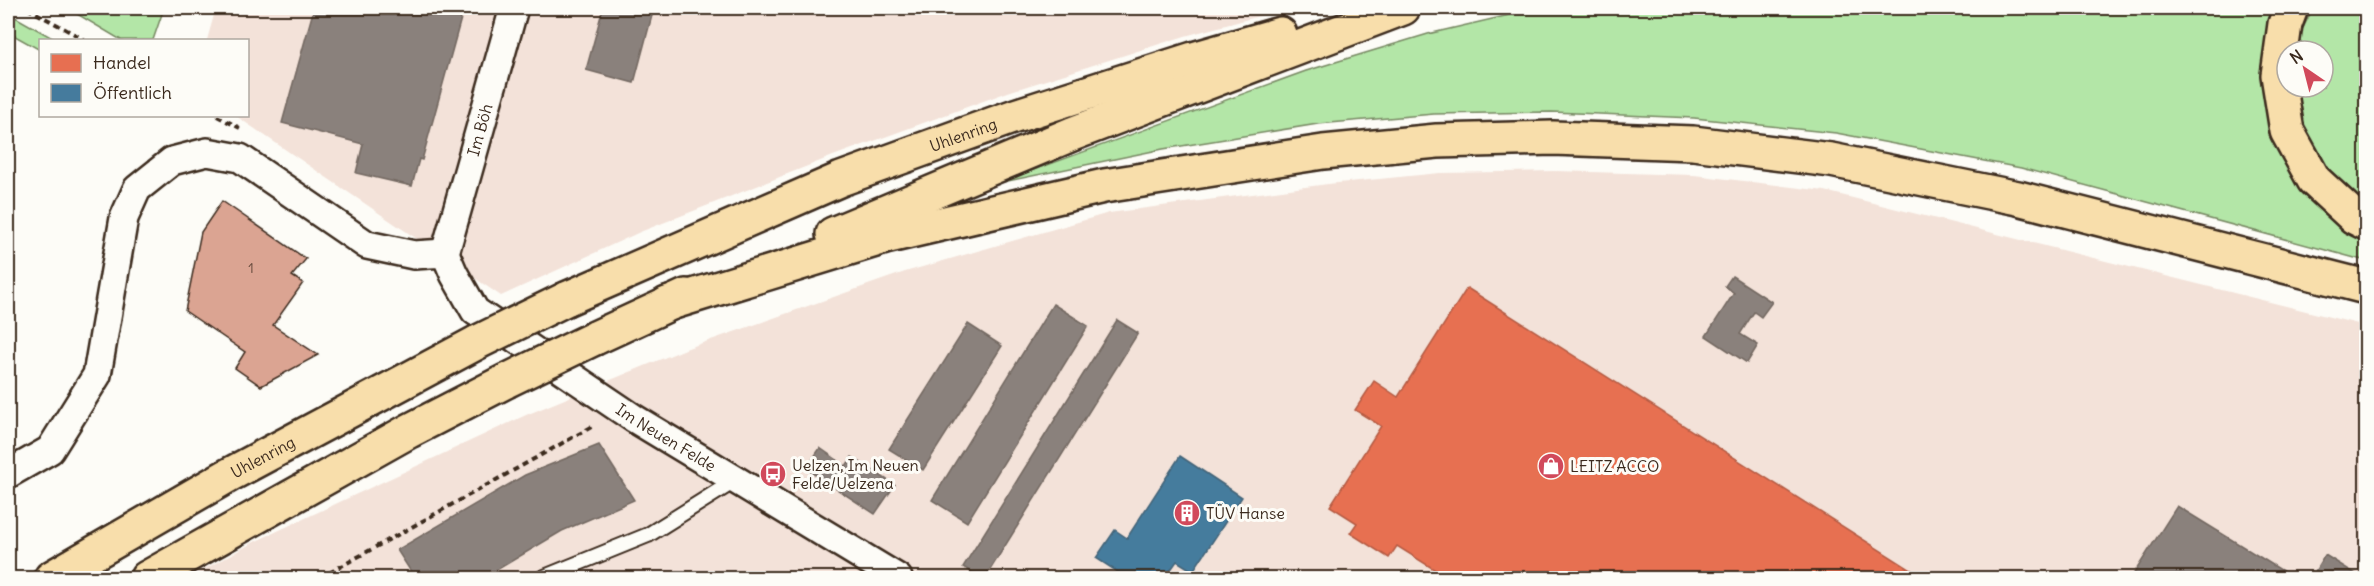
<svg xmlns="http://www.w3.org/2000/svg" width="2374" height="586" font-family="Delius,sans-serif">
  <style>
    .built { fill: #f3e2d9 }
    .green { fill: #b3e6a7; stroke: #778862; stroke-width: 1.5 }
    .shops { fill: #e76f51; stroke: #b35a42; stroke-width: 1.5 }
    .public { fill: #457b9d; stroke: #426377; stroke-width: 1.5 }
    .industry { fill: #8a817c; stroke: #726760; stroke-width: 1.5 }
    .building { fill: #dba492; stroke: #3b2a1e; stroke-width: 1.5 }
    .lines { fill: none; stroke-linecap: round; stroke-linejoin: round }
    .service-casing { stroke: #3b2a1e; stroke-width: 18 }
    .minor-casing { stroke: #3b2a1e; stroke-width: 32 }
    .trunk-casing { stroke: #3b2a1e; stroke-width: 38 }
    .path { stroke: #3b2a1e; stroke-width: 4; stroke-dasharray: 6 4.5; stroke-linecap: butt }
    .service { stroke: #fdfcf7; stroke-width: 14 }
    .minor { stroke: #fdfcf7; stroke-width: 27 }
    .trunk { stroke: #f8deab; stroke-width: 33 }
    .trunk-bridge-casing { stroke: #3b2a1e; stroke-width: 38; stroke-linecap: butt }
    .trunk-bridge { stroke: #f8deab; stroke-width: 33 }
    .labels { text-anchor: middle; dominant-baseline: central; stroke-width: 6; stroke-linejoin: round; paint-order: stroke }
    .number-label { font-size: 14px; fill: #63483b }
    .street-label { font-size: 16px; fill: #3b2a1e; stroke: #fdfcf7 }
    .poi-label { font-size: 16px; fill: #3b2a1e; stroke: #fdfcf7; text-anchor: start }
  </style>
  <rect width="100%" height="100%" fill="#fdfcf7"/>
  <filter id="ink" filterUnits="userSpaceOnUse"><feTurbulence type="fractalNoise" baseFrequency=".0167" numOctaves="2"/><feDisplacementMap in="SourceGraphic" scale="12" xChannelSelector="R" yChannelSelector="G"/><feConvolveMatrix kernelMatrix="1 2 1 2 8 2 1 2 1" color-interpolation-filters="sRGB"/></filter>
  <g filter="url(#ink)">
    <path class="built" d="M 216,8 L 1289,8 L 1185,36 L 1008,92 L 833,156 L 640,232 L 501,296 L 236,116 L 248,116 L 248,40 L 207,40 Z
      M 1555,171 L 1694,175 L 1825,191 L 2366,326 L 2366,578 L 188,578 L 254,542 L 526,415 L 688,348 L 905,272 L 1109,213 L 1328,184 L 1440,173 Z"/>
    <path class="green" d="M 67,8 L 164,8 L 153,40 L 121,40 Z
      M 1539,8 L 2278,8 L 2264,76 L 2344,229 L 2366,243 L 2366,261 L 2021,168 L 1836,133 L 1694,118 L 1552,112 L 1434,114 L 1318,124 L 1163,149 L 998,183 L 1306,71 L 1428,34 Z
      M 2313,8 L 2366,8 L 2366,207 L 2326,172 L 2301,126 L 2296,87 L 2323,87 L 2323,51 L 2298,51 L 2302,30 Z
      M 8,13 L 56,40 L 40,40 L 40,50 L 8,32 Z"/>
    <path class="shops" d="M 1467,288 L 1924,578 L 1448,578 L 1397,546 L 1389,558 L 1350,533 L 1357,523 L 1330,506 L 1381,426 L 1355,410 L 1374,381 L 1398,397 Z"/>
    <path class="public" d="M 1180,456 L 1242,497 L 1193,571 L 1177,561 L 1165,578 L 1127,578 L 1096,558 L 1115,530 L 1127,538 Z"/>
    <path class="industry" d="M 314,8 L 448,8 L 463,11 L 422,160 L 419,159 L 412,186 L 356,173 L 363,144 L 282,123 Z
      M 603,8 L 654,8 L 634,83 L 586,70 Z
      M 1732,276 L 1772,302 L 1761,317 L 1754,312 L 1740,334 L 1758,345 L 1747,363 L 1706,336 L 1734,293 L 1725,286 Z
      M 1053,304 L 1088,326 L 967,522 L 932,500 Z
      M 1117,320 L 1138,333 L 985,578 L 981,578 L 963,567 Z
      M 968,324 L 1002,346 L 923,470 L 889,449 Z
      M 599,445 L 634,500 L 562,531 L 483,578 L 415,578 L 397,550 L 525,475 Z
      M 820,448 L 846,466 L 852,457 L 895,485 L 875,514 L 806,469 Z
      M 2177,506 L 2294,578 L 2131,578 Z
      M 2325,555 L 2359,576 L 2366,564 L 2366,578 L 2311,578 Z"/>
    <path class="building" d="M 222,201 L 306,259 L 292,276 L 303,283 L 273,325 L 318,355 L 261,386 L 235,368 L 245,352 L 185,311 L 201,232 Z"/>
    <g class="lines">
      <defs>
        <path id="service" d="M 542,578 L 648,535 L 736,480"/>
        <g id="minor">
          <path id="s1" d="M 445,253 L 514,8"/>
          <path id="s2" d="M 8,474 L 50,450 L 97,375 L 124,218 L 137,189 L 172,161 L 207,152 L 240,158 L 367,245 L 414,255 L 445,253 L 454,274 L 475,311 L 635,419 L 898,578"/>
        </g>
        <g id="trunk">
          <path d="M 2291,8 L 2285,24 L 2278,75 L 2287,131 L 2314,180 L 2354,217 L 2366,223"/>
          <path d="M 833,234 L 1072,134 L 1403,8"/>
          <path id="s3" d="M 566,299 L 841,179 L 1015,116 L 1193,59 L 1280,34"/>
          <path d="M 667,304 L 885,237 L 1104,186 L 1323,152 L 1437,141 L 1553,138 L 1693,143 L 1831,160 L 2018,198 L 2366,287"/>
          <path d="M 595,338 L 686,296"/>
          <path id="s4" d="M 51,578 L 229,475 L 478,342"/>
          <path d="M 147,578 L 409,431 L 506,381"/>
        </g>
      </defs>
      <use href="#service" class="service-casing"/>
      <use href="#minor" class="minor-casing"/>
      <use href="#trunk" class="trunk-casing"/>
      <path class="path" d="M 27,8 L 85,40
        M 217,116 L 240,128
        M 320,578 L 595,425"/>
      <use href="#service" class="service"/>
      <use href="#minor" class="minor"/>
      <use href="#trunk" class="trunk"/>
      <defs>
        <path id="trunk-bridge" d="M 478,342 L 566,299
          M 506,381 L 595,338"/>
      </defs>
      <use href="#trunk-bridge" class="trunk-bridge-casing"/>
      <use href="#trunk-bridge" class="trunk-bridge"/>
    </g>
  </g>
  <defs>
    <symbol id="shop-disc" viewBox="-11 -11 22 22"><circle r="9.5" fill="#d1495b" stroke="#fdfcf7"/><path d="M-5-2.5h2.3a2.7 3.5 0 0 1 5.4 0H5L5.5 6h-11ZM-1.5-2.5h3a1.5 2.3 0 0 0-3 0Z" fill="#fff"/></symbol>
    <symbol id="bus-disc" viewBox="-11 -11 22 22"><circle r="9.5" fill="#d1495b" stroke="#fdfcf7"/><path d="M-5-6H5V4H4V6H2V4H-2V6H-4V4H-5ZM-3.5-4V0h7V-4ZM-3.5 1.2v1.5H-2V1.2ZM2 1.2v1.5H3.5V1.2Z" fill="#fff"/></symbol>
    <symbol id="building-disc" viewBox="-11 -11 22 22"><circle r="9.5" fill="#d1495b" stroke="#fdfcf7"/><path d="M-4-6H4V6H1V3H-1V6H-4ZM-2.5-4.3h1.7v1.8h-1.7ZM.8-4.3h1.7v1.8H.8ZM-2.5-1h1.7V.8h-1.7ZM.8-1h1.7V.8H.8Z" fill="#fff"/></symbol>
  </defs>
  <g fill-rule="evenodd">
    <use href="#shop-disc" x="1536" y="451" width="30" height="30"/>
    <use href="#bus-disc" x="758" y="459" width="30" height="30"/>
    <use href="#building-disc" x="1172" y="498" width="30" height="30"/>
  </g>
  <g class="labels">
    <g class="number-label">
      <text x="251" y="268">1</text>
    </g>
    <g class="street-label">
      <text stroke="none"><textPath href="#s1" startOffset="128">Im Böh</textPath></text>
      <text stroke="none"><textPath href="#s3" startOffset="430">Uhlenring</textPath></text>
      <text stroke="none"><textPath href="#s2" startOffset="970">Im Neuen Felde</textPath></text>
      <text stroke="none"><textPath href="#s4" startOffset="244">Uhlenring</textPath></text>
    </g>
    <g class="poi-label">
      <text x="792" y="465">Uelzen, Im Neuen<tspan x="792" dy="18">Felde/Uelzena</tspan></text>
      <text x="1570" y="466">LEITZ ACCO</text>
      <text x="1206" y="513">TÜV Hanse</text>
    </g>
  </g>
  <rect width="2374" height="586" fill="none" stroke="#fdfcf7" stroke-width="30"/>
  <rect x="15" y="15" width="2344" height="556" fill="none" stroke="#3b2a1e" stroke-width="2" filter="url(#ink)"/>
  <rect x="39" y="39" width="210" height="78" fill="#fdfcf7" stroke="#afa8a0" stroke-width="1.5"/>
  <rect x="51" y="54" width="30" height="18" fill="#e76f51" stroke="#afa8a0" stroke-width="1.5"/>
  <text x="93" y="69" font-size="18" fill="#3b2a1e">Handel</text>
  <rect x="51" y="84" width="30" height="18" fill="#457b9d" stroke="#afa8a0" stroke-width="1.5"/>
  <text x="93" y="99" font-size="18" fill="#3b2a1e">Öffentlich</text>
  <g transform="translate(2305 69) rotate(325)"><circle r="28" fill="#fdfcf7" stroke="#afa8a0" stroke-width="1.5"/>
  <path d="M0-4.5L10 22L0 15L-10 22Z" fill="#d1495b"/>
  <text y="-9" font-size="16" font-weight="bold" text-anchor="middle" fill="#3b2a1e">N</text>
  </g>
</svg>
